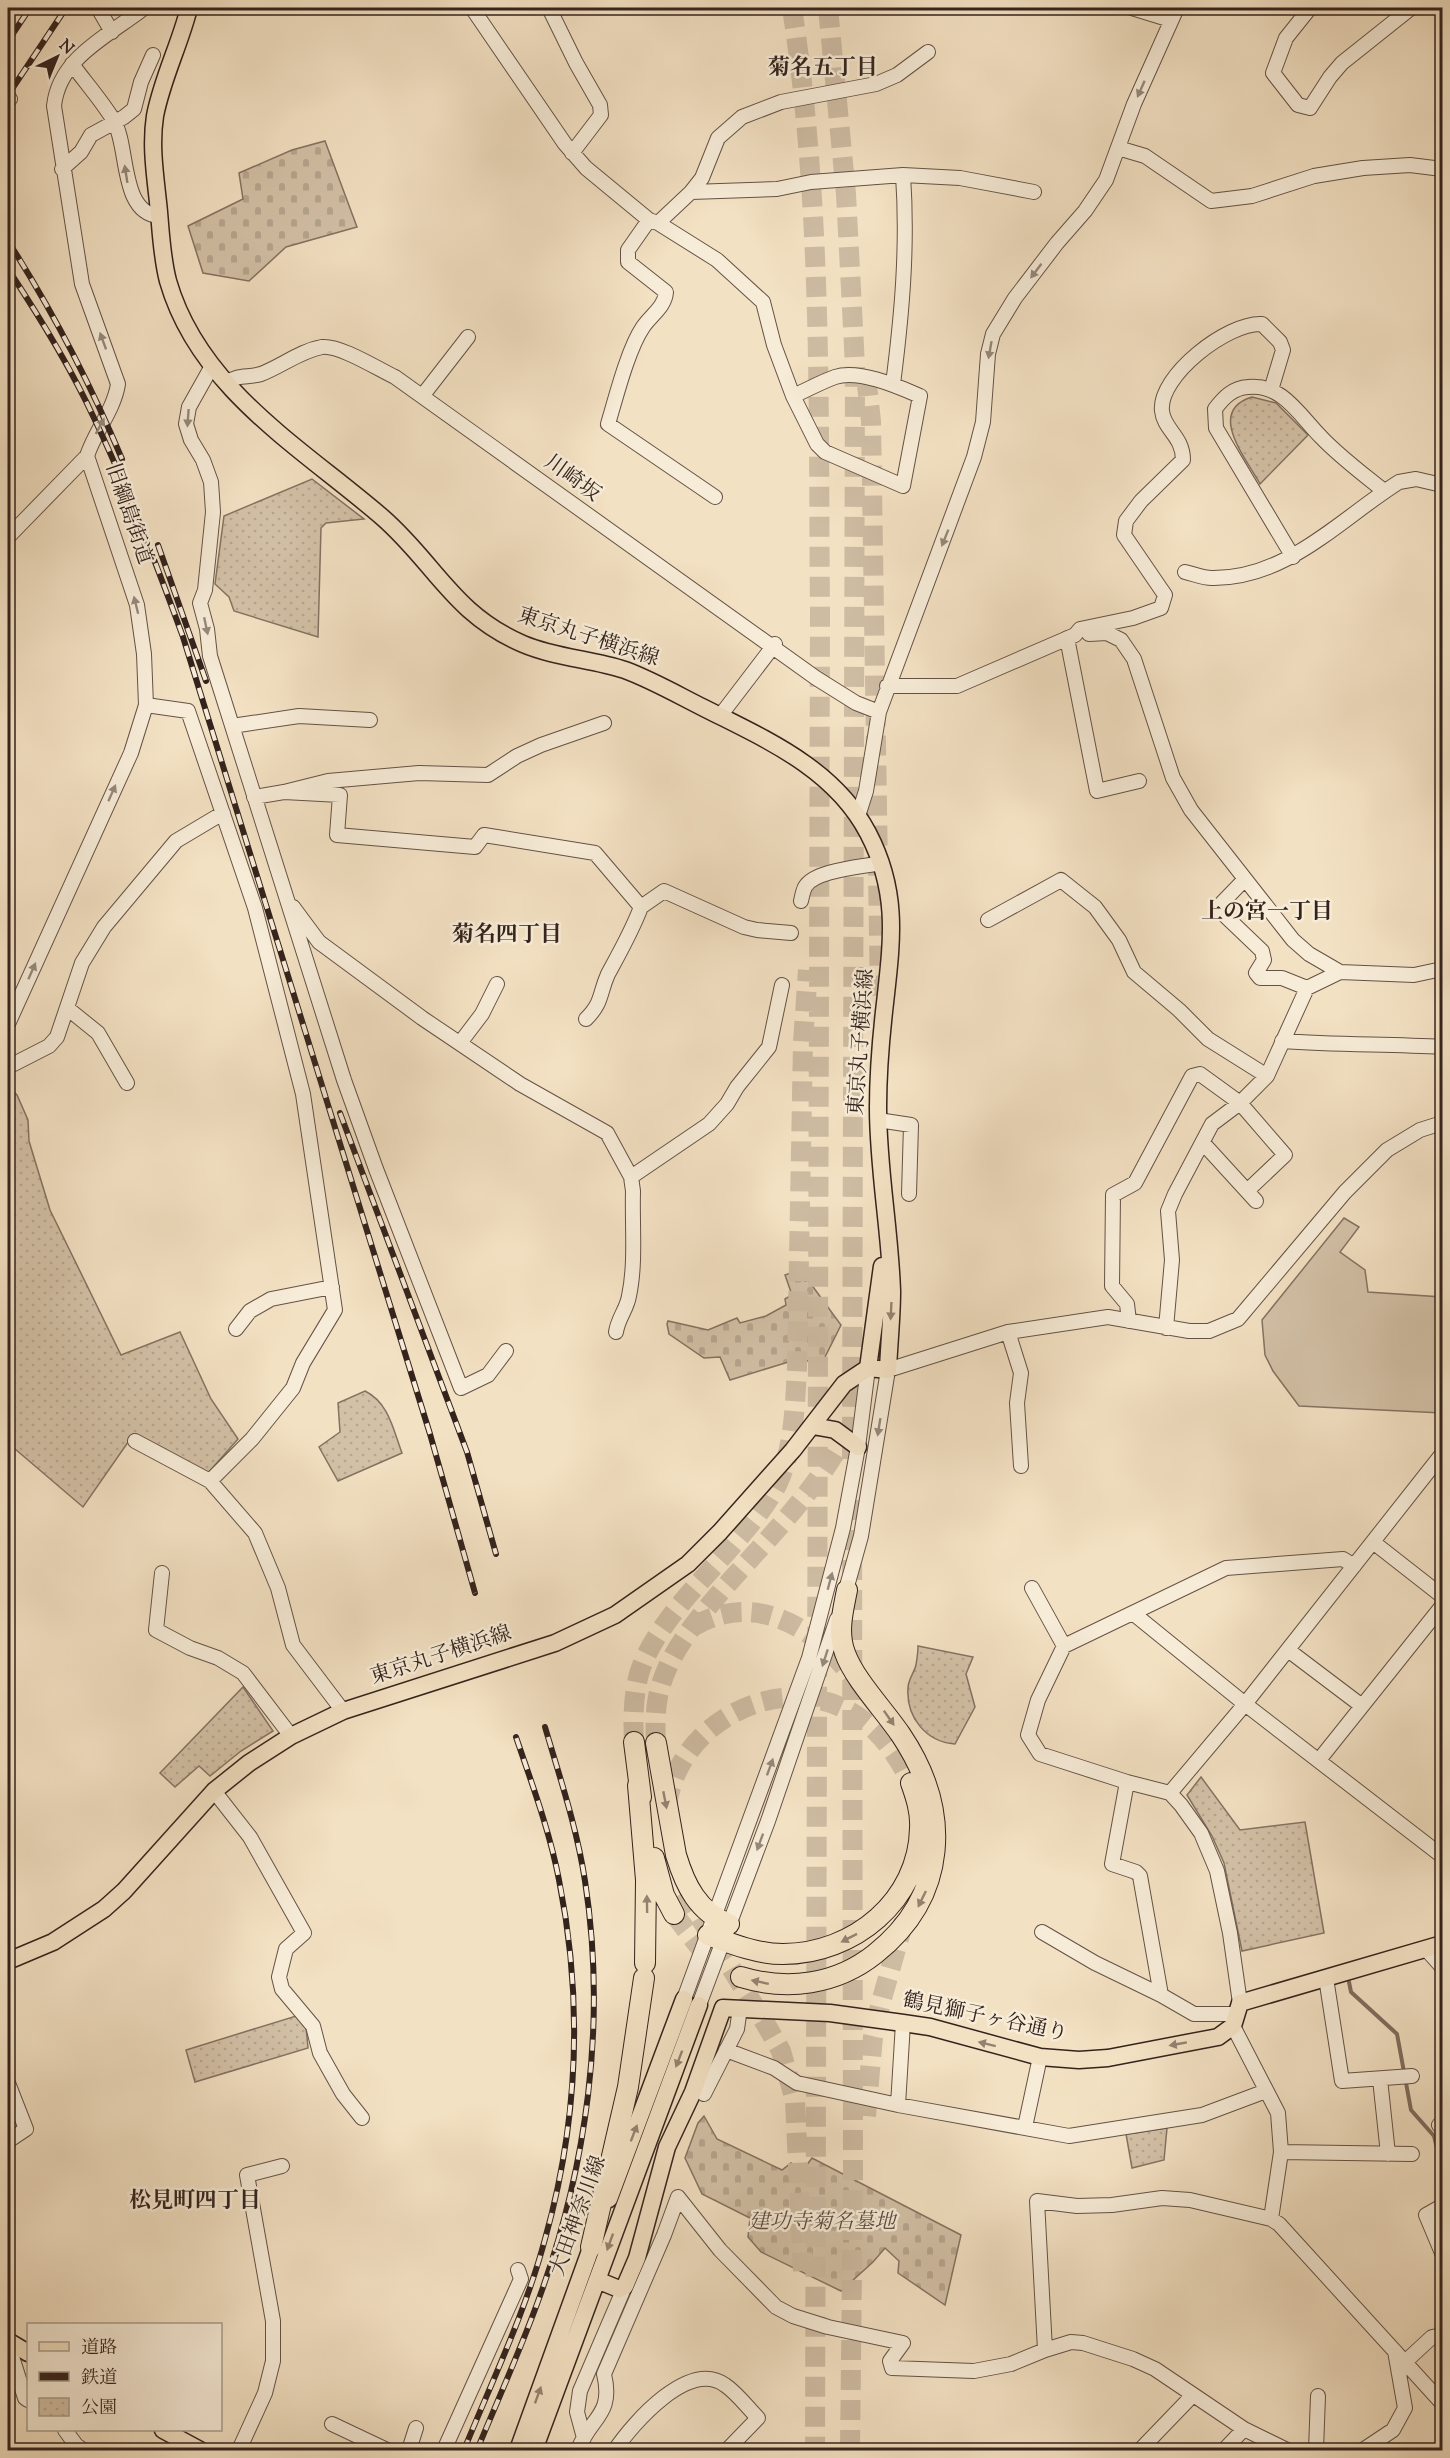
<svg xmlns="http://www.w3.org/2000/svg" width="1450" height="2458" font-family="'Sorts Mill Goudy','Noto Serif JP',serif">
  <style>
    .green { fill: #d3c1a7; stroke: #847262; stroke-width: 1.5 }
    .cemetery { fill: url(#cemetery-stones); stroke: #847262; stroke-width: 1.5 }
    .park { fill: url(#park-dots); stroke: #847262; stroke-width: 1.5 }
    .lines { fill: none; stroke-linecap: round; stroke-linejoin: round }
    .stream { stroke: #806e5f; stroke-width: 4 }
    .highway-tunnel { stroke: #cdbba2; stroke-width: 20; stroke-dasharray: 20 10; stroke-linecap: butt }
    .minor-casing { stroke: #645246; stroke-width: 16 }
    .major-casing { stroke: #34231d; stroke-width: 19 }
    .highway-casing { stroke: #34231d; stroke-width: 22 }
    .minor { stroke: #f7ecd8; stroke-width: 14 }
    .major { stroke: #f3e1c3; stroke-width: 16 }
    .highway { stroke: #f3e1c3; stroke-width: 20 }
    .rail-casing { stroke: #34231d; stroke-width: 6 }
    .rail { stroke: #f7ecd8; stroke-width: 4; stroke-dasharray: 11; stroke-linecap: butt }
    .oneway { fill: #96887a }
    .oneway2 { fill: #948270 }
    .labels { text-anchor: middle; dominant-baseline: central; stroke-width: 5; stroke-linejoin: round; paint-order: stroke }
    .street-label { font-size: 21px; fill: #34231d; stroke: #f7ecd8 }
    .park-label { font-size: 21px; font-style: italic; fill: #5c4a40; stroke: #f7ecd8 }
    .neighbourhood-label { font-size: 22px; font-weight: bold; fill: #34231d; stroke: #f7ecd8 }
  </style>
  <defs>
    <pattern id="cemetery-stones" width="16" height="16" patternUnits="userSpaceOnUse" patternTransform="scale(1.5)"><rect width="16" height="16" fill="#d3c1a7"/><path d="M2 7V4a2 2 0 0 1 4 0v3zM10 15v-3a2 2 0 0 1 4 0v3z" fill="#b6a68f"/></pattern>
    <pattern id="park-dots" width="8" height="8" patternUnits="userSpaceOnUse" patternTransform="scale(1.5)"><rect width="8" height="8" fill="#d3c1a7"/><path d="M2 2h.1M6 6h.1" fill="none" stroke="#b6a68f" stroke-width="1.8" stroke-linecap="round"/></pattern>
  </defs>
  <rect width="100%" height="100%" fill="#f3e1c3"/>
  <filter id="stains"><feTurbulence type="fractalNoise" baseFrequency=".00333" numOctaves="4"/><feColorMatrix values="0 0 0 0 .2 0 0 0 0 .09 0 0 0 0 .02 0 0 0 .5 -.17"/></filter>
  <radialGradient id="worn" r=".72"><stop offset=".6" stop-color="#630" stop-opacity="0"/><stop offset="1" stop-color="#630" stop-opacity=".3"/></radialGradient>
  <path class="green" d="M 1344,1218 L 1359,1227 L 1340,1252 L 1365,1270 L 1368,1292 L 1442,1297 L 1442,1413 L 1299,1406 L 1273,1371 L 1265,1355 L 1262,1320 Z"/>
  <path class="cemetery" d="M 325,141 L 357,227 L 286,247 L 249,281 L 203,273 L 188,226 L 243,199 L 239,173 L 292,150 Z
    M 800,1270 L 805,1281 L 808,1280 L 841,1325 L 820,1367 L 806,1360 L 801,1363 L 798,1359 L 730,1380 L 720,1357 L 704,1358 L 669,1334 L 667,1324 L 668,1321 L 708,1330 L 737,1318 L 740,1323 L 766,1316 L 786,1305 L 785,1299 L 792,1295 L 785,1275 Z
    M 704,2116 L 717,2139 L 782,2170 L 791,2163 L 803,2170 L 812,2158 L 961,2235 L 945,2305 L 898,2273 L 899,2261 L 885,2248 L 873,2262 L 841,2291 L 761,2252 L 748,2237 L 750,2218 L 702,2194 L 685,2158 L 698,2123 Z"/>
  <path class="park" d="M 1252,397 L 1276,403 L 1308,435 L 1260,484 C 1246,458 1206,411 1252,397 Z
    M 312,479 L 364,519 L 326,523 L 321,528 L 318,637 L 234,611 L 229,597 L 215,584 L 224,516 Z
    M 8,1086 L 17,1095 L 28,1120 L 29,1141 L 50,1210 L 121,1355 L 180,1332 L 211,1399 L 238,1439 L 208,1473 L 133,1435 L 83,1507 L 8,1443 Z
    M 365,1391 C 389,1403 393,1429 402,1453 L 338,1481 L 319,1447 L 340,1432 L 338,1403 Z
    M 918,1646 L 973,1657 L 966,1674 L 975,1707 L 955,1744 C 926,1742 906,1717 908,1688 C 908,1680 914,1673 916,1665 C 917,1659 918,1652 918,1646 Z
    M 243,1687 L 273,1731 L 241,1751 L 210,1776 L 199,1766 L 175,1787 L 160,1773 Z
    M 1201,1777 L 1240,1830 L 1305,1822 L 1324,1933 L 1242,1951 L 1224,1863 L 1212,1836 L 1187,1795 Z
    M 296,2016 L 306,2027 L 308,2048 L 195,2082 L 186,2050 Z
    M 1167,2128 L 1164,2160 L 1132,2168 L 1126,2134 Z"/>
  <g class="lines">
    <path class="stream" d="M 1349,1982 L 1351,1992 L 1397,2034 L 1411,2110 L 1434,2136 L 1442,2168"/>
    <path class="highway-tunnel" d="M 792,8 C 823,208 818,411 820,613 L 815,2450
      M 828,8 L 846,194 L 855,366 L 852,1459
      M 866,376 L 871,421 L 880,1000
      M 694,1626 C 755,1591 815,1627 852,1677
      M 634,1742 C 633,1719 633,1697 639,1674 C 653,1627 701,1582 732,1546 C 749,1526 766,1507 778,1483 C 794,1447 795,1405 797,1367 L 803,1042 L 808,970
      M 656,1743 C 655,1724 655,1706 660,1688 C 671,1649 698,1619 723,1589 C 768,1538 822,1486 851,1423
      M 667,1806 C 677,1724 776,1671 849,1711 C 878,1727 897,1754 911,1783
      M 684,1892 L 768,2028 L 781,2051 L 795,2101 L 803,2271
      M 674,1914 L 700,1948 L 716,1962
      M 866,2116 L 873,2037 L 881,2002 L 921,1861
      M 850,2450 L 853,2175 L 852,1491"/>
    <defs>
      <path id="minor" d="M 98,8 L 112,32
        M 472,8 L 565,144 L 586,168 L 649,220 L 658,223 L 717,260 L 763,302 L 774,345 L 793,396 L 817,444 L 825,452 L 903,486 L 920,396 C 899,387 859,369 835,377 C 821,382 807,390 793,396
        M 549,8 L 576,63 L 600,105 L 601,115 L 572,153
        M 1132,8 L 1171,20
        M 1310,8 L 1286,38 L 1273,73 L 1298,105 L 1310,108 L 1330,77 L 1342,63 L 1411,8
        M 72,64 C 85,82 102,101 114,121 C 129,147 120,213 159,216
        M 8,98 L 10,99
        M 1118,148 L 1145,156 L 1211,201 L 1252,196 L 1314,176 L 1363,168 L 1410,165 L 1442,169
        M 62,169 L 81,152 L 91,135 L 124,117 L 134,109 L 141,82 L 153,55
        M 691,192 L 777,189 L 811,182 L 903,175 L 960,178 L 1034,192
        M 649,220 L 628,250 L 628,262 L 666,292 C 665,307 651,315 643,327 C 628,349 616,397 608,424 L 715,497
        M 658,223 L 691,192 L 702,178 L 718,138 L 742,117 L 781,102 L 876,84 L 897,75 L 928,52
        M 212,366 L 189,407 L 186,424 L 191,440 L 203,460 L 211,482 L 213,512 L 205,590 L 200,603 L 207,629 L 210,656 L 344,1080 L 376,1169 L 461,1388 L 488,1375 L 506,1351
        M 226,383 C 238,374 248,378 261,374 C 282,366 300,351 322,347 C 340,345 378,369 395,377 L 816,678 L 856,703 L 879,712
        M 893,384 C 902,314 908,246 903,175
        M 423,395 L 468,337
        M 8,537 L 87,456
        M 1293,557 L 1216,428 L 1215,409 C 1224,397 1233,388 1248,387 C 1282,383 1300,416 1321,437 C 1340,457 1363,474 1384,491
        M 1185,572 C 1194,574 1203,578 1212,578 C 1287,579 1340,519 1399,482 L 1416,479 L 1442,485
        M 1089,634 L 1107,633 L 1121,640 L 1134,659 L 1173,778 L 1191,810 L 1293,940 L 1309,954 L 1340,972 L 1414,975 L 1442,969
        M 1067,638 L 1097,791 L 1139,781
        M 887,686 L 957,686 L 1075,635 L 1080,629 L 1133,618 L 1161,608 L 1165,595 L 1124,535 L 1126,521 L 1141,501 L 1183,460 C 1183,436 1164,430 1162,411 C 1158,376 1228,322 1262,324 L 1280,342 L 1283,350 L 1271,390
        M 146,705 L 188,711 L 255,908 L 303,1094 L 335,1310 L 303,1363 L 293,1388 L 252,1439 L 210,1481
        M 720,716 L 775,644
        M 232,726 L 299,716 L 370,720
        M 284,792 L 340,795 L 337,835 L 475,847 L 484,835 L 595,853 L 641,907 L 664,891 L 744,927 L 757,930 L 791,933
        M 254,797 L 284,792 L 328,781 L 419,773 L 488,775 L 517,756 L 541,745 L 604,723
        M 858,816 L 866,791 L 879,712 L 974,457 L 983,422 L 988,354 L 993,334 L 1015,298 L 1057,243 L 1085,211 L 1106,180 L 1134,104 L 1177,8
        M 1245,879 L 1217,908 L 1262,951 L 1264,960 L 1256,973 L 1260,978 L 1282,978 L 1307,988
        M 801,901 C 802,896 803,891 805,887 C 814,870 863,867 881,863
        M 293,907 L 319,942 L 422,1018 L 520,1084 L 607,1133 L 631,1177 L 633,1191 C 632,1226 636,1263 629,1296 C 627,1309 618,1318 616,1332
        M 988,920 L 1061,880 L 1095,907 L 1119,940 L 1134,972 L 1179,1010 L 1208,1039 L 1267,1076
        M 67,1008 L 98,1033 L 127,1083
        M 586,1019 C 603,1002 599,994 608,974 C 620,952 632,931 641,907
        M 8,1024 L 131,753 L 146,705 L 144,654 L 137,605 L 87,456 C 95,431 114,410 118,384 L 82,284 L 54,106 C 59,57 110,35 144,8
        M 1282,1041 C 1336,1045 1389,1044 1442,1047
        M 460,1043 L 482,1014 L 497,984
        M 8,1067 L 49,1046 L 57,1037 L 82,963 L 104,927 L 176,841 L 223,813
        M 878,1120 L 911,1125 L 909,1194
        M 1203,1143 L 1256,1201
        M 631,1177 L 709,1124 L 727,1104 L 737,1087 L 769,1047 L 782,985
        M 1129,1321 L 1127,1304 L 1112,1286 L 1113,1195 L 1135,1183 L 1192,1076 L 1200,1074 L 1240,1103 L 1285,1155 L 1247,1191
        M 1166,1328 L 1172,1260 L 1168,1211 L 1175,1194 L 1212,1124 L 1240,1103 L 1267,1076 L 1307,988 L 1340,972
        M 236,1329 L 250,1311 L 271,1299 L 332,1287
        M 1008,1332 L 1021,1373 L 1017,1403 L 1021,1466
        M 135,1441 L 210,1481 L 255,1533 L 278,1588 L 293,1645 L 343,1711
        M 1373,1542 L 1442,1596
        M 162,1573 L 156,1630 L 190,1648 L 218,1658 L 243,1673 L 291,1736
        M 1032,1588 L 1064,1646
        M 844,1597 L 861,1536 L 888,1370 L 1008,1332 L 1108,1317 L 1189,1331 L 1209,1331 L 1238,1319 L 1345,1192 L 1387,1150 L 1420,1130 L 1442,1123
        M 1134,1614 L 1245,1704 L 1442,1856
        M 1288,1650 L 1362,1706
        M 1319,1760 L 1442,1606
        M 1127,1782 L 1112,1864 L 1136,1872 L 1140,1876 L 1161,1995
        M 214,1791 L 250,1837 L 304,1933 L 286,1949 L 279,1977 L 282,1989 L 313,2026 L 320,2053 L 343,2094 L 362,2118
        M 1170,1793 L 1245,1704 L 1442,1454
        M 1042,1932 L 1095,1963 L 1161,1995 L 1194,2014 L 1235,2014
        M 1426,1949 L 1442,1967
        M 1326,1978 L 1342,2081 L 1412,2076
        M 684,1999 L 809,1658 L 843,1528 L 858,1447 L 868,1368
        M 1240,2003 L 1230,1933 L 1217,1871 L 1201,1833 L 1181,1805 L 1170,1793 L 1127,1782 L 1040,1754 L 1028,1735 L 1038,1700 L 1064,1646 L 1226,1568 L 1343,1559 L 1354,1566
        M 699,2005 L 768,1821 L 837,1619
        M 1233,2026 L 1278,2113 L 1281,2152 L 1271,2219
        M 726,2050 L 774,2068 L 797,2083 L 898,2105 L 1069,2136 L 1202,2115 L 1266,2091
        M 1380,2079 L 1388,2154
        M 8,2083 L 26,2129 L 8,2141
        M 704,2094 L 737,2029 L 740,2008
        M 898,2105 L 903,2023
        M 1439,2125 L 1442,2124
        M 1025,2127 L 1040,2057
        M 1281,2152 L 1412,2154
        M 678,2197 L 720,2250 L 776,2307 L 793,2316 L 828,2327 L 903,2343 L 890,2361 L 892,2368 L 974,2371 L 1011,2364 L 1045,2350 L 1071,2342 L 1083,2343 L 1133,2359 L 1155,2369 L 1244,2429 L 1287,2450
        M 1442,2206 L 1426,2215 L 1442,2253
        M 8,2344 L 25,2398 L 28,2400
        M 1045,2350 L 1037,2201 L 1077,2206 L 1112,2205 L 1162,2198 L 1190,2200 L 1271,2219 L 1279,2224 L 1442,2403
        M 1405,2362 L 1432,2337 L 1442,2335
        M 332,2424 L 387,2450
        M 65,2430 L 76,2445 L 83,2450
        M 584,2438 L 577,2412 L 580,2391 L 625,2286
        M 239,2450 L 265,2393 L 273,2361 L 273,2321 L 247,2175 L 282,2166
        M 409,2450 L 416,2428
        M 444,2450 L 521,2279 L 518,2270
        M 578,2450 C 590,2417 614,2416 604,2374 L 664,2235 L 678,2197
        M 615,2450 C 633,2423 689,2359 725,2385 C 737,2393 748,2408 758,2418 L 727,2450
        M 1140,2450 L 1192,2396
        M 1224,2450 L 1244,2429
        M 1316,2450 L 1318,2396
        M 1363,2450 L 1393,2430 L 1405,2408 L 1395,2351"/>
      <path id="major" d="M 868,1368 L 882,1266
        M 813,1426 L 835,1430 L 858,1447
        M 8,1961 L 53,1942 L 104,1909 L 124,1891 L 214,1791 L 249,1763 L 291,1736 L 343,1711 L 555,1643 L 615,1615 L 688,1564 L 720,1532 L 793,1450 L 844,1384 L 868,1368 L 888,1370 C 889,1344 892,1317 892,1291 C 890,1230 878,1169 878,1108 C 878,1073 881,1037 885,1003 C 892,940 899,892 868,833 C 834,768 765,739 704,708 C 678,695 652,680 625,670 C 592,659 556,658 523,644 C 453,614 435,563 382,517 C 302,448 199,389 168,281 C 162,258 161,235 159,212 C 156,180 150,148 155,116 C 162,79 180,44 189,8
        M 609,2199 L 684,1999
        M 597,2280 L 619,2289 L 625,2286 L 637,2258 L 667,2147 L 693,2092 L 723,2008 L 830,2013 L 903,2023 L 930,2027 L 1040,2057 L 1079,2060 L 1108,2058 L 1218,2037 L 1233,2026 L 1240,2003 L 1442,1944
        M 8,2341 L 28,2353
        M 163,2430 L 200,2450
        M 518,2450 L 595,2237
        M 534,2450 L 699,2005"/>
      <path id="highway" d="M 634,1742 L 641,1797
        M 656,1743 L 676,1855 C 685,1885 698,1912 729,1924
        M 638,1785 L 646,1880 L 645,1963
        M 654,1858 L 664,1895 L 674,1914
        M 708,1935 C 732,1944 757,1954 783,1954 C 854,1954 919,1900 920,1828 C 921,1812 916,1797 911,1783
        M 741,1977 C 787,1991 836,1985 875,1954 C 948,1896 952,1811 901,1735 C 885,1711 854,1679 845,1653 C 837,1632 843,1611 847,1590
        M 591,2247 L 628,2087 L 644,1978"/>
    </defs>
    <use href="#minor" class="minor-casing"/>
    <use href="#major" class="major-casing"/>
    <use href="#highway" class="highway-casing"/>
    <use href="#minor" class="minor"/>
    <use href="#major" class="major"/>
    <use href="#highway" class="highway"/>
    <defs>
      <path id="rail" d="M 8,41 L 30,8
        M 8,95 L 66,8
        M 8,241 C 52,310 90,383 122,459
        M 8,269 C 39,316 70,366 94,418 C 128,489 156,563 183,637 L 430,1434 L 475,1593
        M 158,545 L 206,681
        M 340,1113 L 467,1452 L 496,1554
        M 464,2450 C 492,2381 526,2311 545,2239 C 578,2122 583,2000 559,1880 C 550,1832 532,1784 516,1737
        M 477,2450 C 497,2402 519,2353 537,2304 C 587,2169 607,2023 585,1881 C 577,1828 560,1778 545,1727"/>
    </defs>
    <use href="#rail" class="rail-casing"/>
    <use href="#rail" class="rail"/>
  </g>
  <defs><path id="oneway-solid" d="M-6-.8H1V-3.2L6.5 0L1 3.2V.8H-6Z" transform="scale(1.5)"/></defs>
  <g class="oneway">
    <use href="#oneway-solid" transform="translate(1141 89) rotate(114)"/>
    <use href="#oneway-solid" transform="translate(126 174) rotate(-99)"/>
    <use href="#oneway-solid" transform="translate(1036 271) rotate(127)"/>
    <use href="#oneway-solid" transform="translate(103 341) rotate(-110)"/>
    <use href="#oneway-solid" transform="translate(990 350) rotate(100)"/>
    <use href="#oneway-solid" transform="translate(188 418) rotate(94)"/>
    <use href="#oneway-solid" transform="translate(100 426) rotate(-62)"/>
    <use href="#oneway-solid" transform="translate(945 538) rotate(112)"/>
    <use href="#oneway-solid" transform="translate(136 605) rotate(-104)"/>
    <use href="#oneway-solid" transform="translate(206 626) rotate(78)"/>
    <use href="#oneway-solid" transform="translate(112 793) rotate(-66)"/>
    <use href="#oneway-solid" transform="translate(32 971) rotate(-66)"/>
    <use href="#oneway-solid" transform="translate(879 1427) rotate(99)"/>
    <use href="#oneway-solid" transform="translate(830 1581) rotate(-75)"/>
    <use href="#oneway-solid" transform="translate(825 1658) rotate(108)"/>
    <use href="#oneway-solid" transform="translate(770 1767) rotate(-70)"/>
    <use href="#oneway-solid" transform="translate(760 1842) rotate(110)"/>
  </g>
  <g class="oneway2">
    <use href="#oneway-solid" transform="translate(891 1311) rotate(93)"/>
    <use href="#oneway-solid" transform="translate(889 1718) rotate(55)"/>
    <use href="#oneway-solid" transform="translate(665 1800) rotate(79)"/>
    <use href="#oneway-solid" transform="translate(922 1899) rotate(116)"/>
    <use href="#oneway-solid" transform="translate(647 1904) rotate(-91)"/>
    <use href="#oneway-solid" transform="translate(849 1938) rotate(153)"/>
    <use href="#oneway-solid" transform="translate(760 1982) rotate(-168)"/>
    <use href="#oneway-solid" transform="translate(987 2044) rotate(-166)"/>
    <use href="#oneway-solid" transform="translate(1178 2044) rotate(170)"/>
    <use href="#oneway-solid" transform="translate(679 2059) rotate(111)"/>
    <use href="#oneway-solid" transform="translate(634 2133) rotate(-69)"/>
    <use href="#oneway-solid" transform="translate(610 2242) rotate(110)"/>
    <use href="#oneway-solid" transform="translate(538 2395) rotate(-70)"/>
  </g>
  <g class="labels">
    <g class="street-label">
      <text transform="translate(572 479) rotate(36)">川崎坂</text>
      <text transform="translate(128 514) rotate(71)">旧綱島街道</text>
      <text transform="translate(588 638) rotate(18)">東京丸子横浜線</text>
      <text transform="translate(862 1042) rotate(-86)">東京丸子横浜線</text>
      <text transform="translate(441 1656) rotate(-18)">東京丸子横浜線</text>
      <text transform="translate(985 2018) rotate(12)">鶴見獅子ヶ谷通り</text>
      <text transform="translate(579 2216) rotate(-70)">大田神奈川線</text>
    </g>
    <g class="park-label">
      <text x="822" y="2223">建功寺菊名墓地</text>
    </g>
    <g class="neighbourhood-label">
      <text x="823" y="69">菊名五丁目</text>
      <text x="1267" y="913">上の宮一丁目</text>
      <text x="507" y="936">菊名四丁目</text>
      <text x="195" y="2202">松見町四丁目</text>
    </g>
  </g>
  <rect width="1450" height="2458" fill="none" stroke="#f3e1c3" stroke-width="30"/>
  <rect x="9" y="9" width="1432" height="2440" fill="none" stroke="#34231d" stroke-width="3"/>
  <rect x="15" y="15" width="1420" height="2428" fill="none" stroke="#34231d" stroke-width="1.5"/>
  <rect x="27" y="2323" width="195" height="108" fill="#f7ecd8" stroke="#a99c8d" stroke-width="1.5"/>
  <rect x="39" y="2342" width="30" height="9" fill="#f3e1c3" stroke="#a99c8d" stroke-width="1.5"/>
  <text x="81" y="2353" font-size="18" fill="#34231d">道路</text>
  <rect x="39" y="2372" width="30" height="9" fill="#34231d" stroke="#a99c8d" stroke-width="1.5"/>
  <text x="81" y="2383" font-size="18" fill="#34231d">鉄道</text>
  <rect x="39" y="2398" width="30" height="18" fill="url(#park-dots)" stroke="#a99c8d" stroke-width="1.5"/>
  <text x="81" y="2413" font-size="18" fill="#34231d">公園</text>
  <g transform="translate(57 57) rotate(43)" stroke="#f7ecd8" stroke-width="4.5" paint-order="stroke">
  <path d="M0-4.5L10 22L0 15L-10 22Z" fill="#34231d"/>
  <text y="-9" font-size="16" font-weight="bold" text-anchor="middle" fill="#34231d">N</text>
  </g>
  <rect width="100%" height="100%" filter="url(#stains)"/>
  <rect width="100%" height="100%" fill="url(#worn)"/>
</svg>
